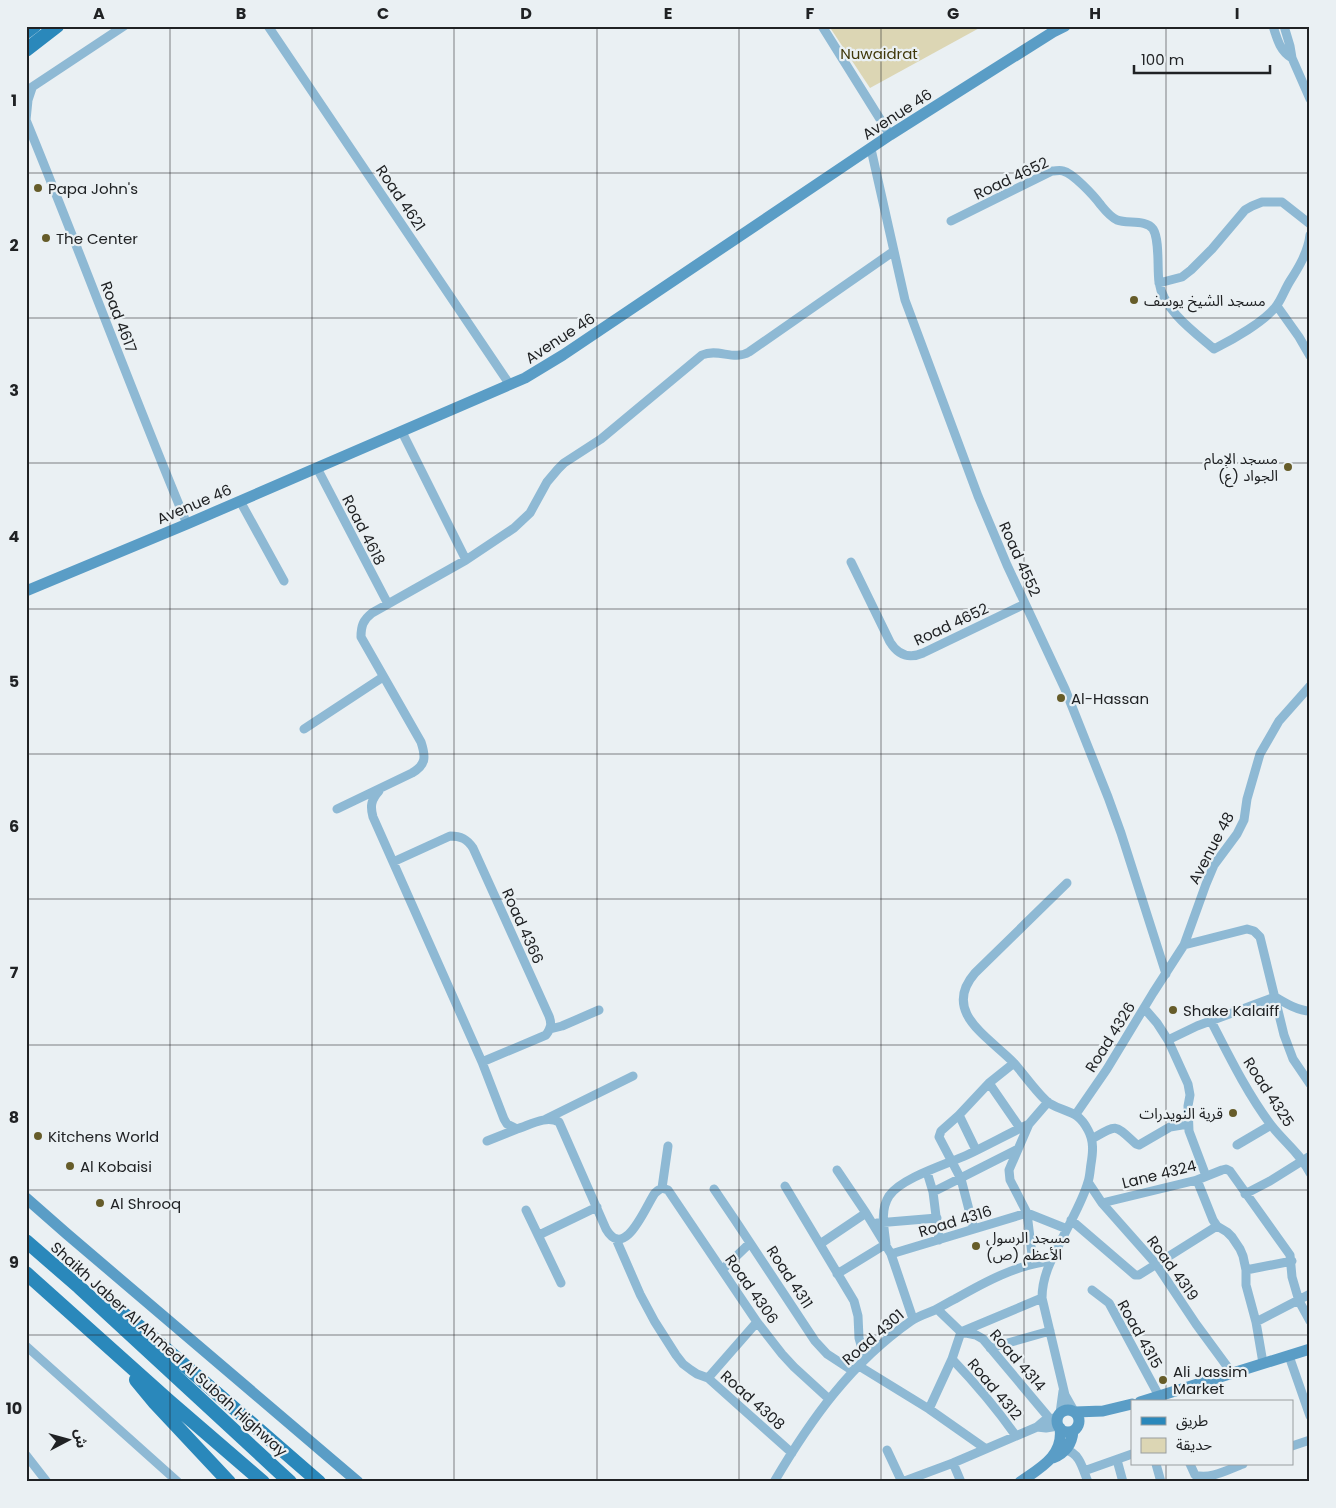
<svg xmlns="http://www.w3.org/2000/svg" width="1336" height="1508" font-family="Poppins,'Noto Sans Arabic',sans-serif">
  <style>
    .green { fill: #dcd6b4 }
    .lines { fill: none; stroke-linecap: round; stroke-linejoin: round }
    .street { stroke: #8eb9d4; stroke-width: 9 }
    .secondary { stroke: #5a9dc6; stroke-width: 11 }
    .primary { stroke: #2a88bb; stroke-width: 14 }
    .grid { fill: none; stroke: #202224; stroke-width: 1; stroke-opacity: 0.55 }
    .poi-dot { fill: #665c29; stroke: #eaf0f3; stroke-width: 2 }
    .labels { text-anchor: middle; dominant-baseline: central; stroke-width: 4.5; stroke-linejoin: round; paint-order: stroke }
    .park-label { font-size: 15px; fill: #40380a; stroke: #eaf0f3 }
    .street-label { font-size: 15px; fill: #202224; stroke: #eaf0f3 }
    .poi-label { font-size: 15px; fill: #202224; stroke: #eaf0f3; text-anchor: start }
    .neatline { fill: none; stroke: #202224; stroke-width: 2 }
    .grid-label { font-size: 16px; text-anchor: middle; font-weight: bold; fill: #202224 }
  </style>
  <rect width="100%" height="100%" fill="#eaf0f3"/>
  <path class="green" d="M 829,26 L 983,26 L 870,88 Z"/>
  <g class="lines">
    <path class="street" d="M 268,26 L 510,385
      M 822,26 L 890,135
      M 1273,26 C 1277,39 1280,51 1292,58
      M 1284,26 L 1290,46 L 1292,58 L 1310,99
      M 26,91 L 124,26
      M 26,120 C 81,254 131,390 187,524
      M 26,120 L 28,100 L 32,88
      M 871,149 L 905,300 L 978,496 L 1007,565 L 1065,689 L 1108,797 L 1121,833 L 1166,974
      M 951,221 L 1052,171 C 1056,171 1060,170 1063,171 C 1073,173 1094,196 1100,204 C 1105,210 1109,216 1117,220 C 1127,224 1146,219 1153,229 C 1160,240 1157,269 1159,282 C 1163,310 1194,332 1214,349 C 1232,340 1266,321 1277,305 C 1282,298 1285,289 1290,281 C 1299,267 1308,252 1310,235
      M 1159,283 L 1182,277 L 1191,270 L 1212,249 L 1245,210 L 1252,206 L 1262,202 L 1282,202 L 1310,224
      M 1277,306 L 1299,337 L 1310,356
      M 402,432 L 466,560
      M 317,468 L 388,604
      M 240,501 L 284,581
      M 851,562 L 890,642 C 898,655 909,659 923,653 L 1025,604
      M 304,729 L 383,677
      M 379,791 C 371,800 370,806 373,817 L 482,1062 L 504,1119 L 507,1124 L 517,1129 C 530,1125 546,1115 559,1122 L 606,1229 C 625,1262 646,1205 655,1193 C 657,1191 660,1189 662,1188 L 668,1146
      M 337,809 L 412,773 C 426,765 426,757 421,742 L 361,637 C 361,626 363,620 372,613 L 466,560 L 514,528 L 530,513 L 547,482 L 558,469 L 564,463 L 601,439 L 702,355 C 718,348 734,361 749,352 L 894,251
      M 393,862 L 450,836 C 461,836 467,839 473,848 L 549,1016 C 552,1024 551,1028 546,1035 L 482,1062
      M 1067,883 L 975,973 C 941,1012 989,1037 1014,1063 C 1023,1073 1039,1096 1049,1103 C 1067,1114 1077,1109 1088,1130 C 1094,1141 1093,1152 1091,1164 C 1090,1170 1090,1176 1088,1182 C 1084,1197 1073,1217 1066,1231 C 1055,1253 1042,1273 1042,1298 L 1065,1395 L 1074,1411
      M 1184,945 L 1247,929 L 1254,931 L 1260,937 L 1284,1035 L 1293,1059 L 1310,1084
      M 1275,997 C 1285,1003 1298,1011 1310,1011
      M 1144,1008 L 1157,1023 L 1168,1040 L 1188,1084 L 1190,1095 L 1188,1106 L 1189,1131 L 1206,1176
      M 1211,1021 C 1229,1056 1247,1093 1271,1125 C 1284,1142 1300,1153 1310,1173
      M 550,1029 L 562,1026 L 599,1010
      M 1168,1040 L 1197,1026 L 1275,997
      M 989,1083 L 1020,1128
      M 1048,1102 L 1029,1124 L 1009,1170 L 1010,1180 L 1027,1213 L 1067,1229
      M 1076,1114 L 1107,1069 L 1153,993 L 1184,945 L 1206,884 L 1214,865 L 1237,834 L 1244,820 L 1247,799 L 1260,754 L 1279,721 L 1310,686
      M 959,1115 L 976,1150
      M 546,1119 L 633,1076
      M 1092,1139 C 1118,1124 1114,1124 1136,1144 L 1139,1145 L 1170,1127 L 1188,1124
      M 487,1141 L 517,1129
      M 1237,1145 L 1271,1125
      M 837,1170 L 866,1213 L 891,1254 L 913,1319
      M 927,1172 L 933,1192 L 939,1240
      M 1197,1180 L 1213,1220 L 1217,1226 L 1227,1232 L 1232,1237 L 1240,1249 L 1243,1256 L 1246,1270 L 1246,1285 L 1256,1322 L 1263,1363
      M 1088,1182 L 1102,1203 L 1156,1264 L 1196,1324 L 1232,1373
      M 785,1186 L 854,1301 L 858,1316 L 859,1338 L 861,1345 L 868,1356
      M 662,1188 L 668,1190 L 757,1322 L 782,1354 L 794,1367 L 829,1399
      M 714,1189 L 735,1220 L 815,1341 L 827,1354 L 853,1371
      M 933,1192 L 1018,1149
      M 1245,1194 L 1270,1181 L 1310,1156
      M 1102,1203 L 1197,1180 L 1222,1170 L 1226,1169 L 1230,1171 L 1290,1255 L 1292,1277 L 1299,1301 L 1310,1321
      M 526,1210 L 561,1283
      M 1071,1220 L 1135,1275 L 1139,1275 L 1217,1226
      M 877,1223 L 937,1218
      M 974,1229 L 961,1179 L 939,1137 L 941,1131 L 959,1115 L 989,1083 L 1014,1063
      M 539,1235 L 597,1207
      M 616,1239 L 640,1294 L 655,1322 L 676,1355 L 683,1364 L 691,1370 L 697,1374 L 708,1378 L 792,1453
      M 820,1244 L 866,1213
      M 891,1254 L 1027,1213 L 1033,1263
      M 722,1270 L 750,1243
      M 1246,1270 L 1292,1261
      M 837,1274 L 886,1244 C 884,1228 880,1210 889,1196 C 901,1178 947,1164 967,1155 C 988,1145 1008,1134 1029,1124
      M 1092,1290 L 1109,1303 L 1159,1396
      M 937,1309 L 961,1332 L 976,1335 L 983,1339 L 1050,1419
      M 1256,1322 L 1310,1294
      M 26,1346 L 178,1482
      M 990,1348 L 1050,1331
      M 1289,1356 L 1310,1416
      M 952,1359 C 975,1383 997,1409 1016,1436
      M 859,1366 L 929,1409 L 986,1449
      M 708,1378 L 757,1322
      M 929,1409 L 952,1359 L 961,1332 L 1042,1298
      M 1060,1413 L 1063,1391
      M 1037,1427 L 1046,1428 L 1058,1426
      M 1292,1446 L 1310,1440
      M 887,1450 L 902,1482
      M 1066,1450 C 1080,1453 1083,1470 1088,1482
      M 26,1455 L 47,1482
      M 1117,1460 L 1123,1482
      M 953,1463 L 961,1482
      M 1156,1464 L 1161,1482
      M 1190,1464 L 1195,1475 C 1210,1480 1229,1469 1243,1464
      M 1084,1471 L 1132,1454
      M 774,1482 C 811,1419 851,1363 911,1321 C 918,1316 928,1313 935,1310 C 942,1306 949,1302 955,1299 C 985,1282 1016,1265 1050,1261
      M 902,1482 L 953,1463 L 1037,1427 L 1044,1421 L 1057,1417"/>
    <path class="secondary" d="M 26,591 L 187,524 L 525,378 L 563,355 L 890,135 L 1053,32 L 1065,26
      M 26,1198 L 67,1234 L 358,1482
      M 1140,1402 L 1310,1349
      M1057 1421a11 11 0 1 1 22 0a11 11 0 1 1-22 0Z
      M 1075,1412 L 1103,1411 L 1132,1404
      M 1053,1458 C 1065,1453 1072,1444 1073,1431
      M 1020,1482 C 1040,1468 1064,1456 1060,1428"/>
    <path class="primary" d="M 26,32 L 34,26
      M 26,50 L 57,26
      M 26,1241 L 79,1287 L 290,1482
      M 26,1273 L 169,1401 L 263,1482
      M 101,1300 L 116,1308 L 145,1331 L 319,1482
      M 136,1380 L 155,1403 L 229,1482"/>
  </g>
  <path class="grid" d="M 170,26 L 170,1482M 312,26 L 312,1482M 454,26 L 454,1482M 597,26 L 597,1482M 739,26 L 739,1482M 881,26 L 881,1482M 1024,26 L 1024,1482M 1166,26 L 1166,1402M 26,173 L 1310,173M 26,318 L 1310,318M 26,463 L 1310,463M 26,609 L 1310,609M 26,754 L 1310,754M 26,899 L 1310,899M 26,1045 L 1310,1045M 26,1190 L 1310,1190M 26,1335 L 1310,1335M 1166,1464 L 1166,1482"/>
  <g class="poi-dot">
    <circle cx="38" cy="188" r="5"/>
    <circle cx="46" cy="238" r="5"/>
    <circle cx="1134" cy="300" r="5"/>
    <circle cx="1288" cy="467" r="5"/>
    <circle cx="1061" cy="698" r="5"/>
    <circle cx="1173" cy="1010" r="5"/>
    <circle cx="1233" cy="1113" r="5"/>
    <circle cx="38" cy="1136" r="5"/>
    <circle cx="70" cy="1166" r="5"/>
    <circle cx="100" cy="1203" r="5"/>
    <circle cx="976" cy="1246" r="5"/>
    <circle cx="1163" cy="1380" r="5"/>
  </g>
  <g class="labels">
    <g class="park-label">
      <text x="879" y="53">Nuwaidrat</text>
    </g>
    <g class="street-label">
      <text transform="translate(897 114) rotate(-33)">Avenue 46</text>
      <text transform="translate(1011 178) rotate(-25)">Road 4652</text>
      <text transform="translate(401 198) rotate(56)">Road 4621</text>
      <text transform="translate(119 317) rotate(69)">Road 4617</text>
      <text transform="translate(560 338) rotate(-33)">Avenue 46</text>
      <text transform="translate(194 504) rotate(-23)">Avenue 46</text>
      <text transform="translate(364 530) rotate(63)">Road 4618</text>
      <text transform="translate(1020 559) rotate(66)">Road 4552</text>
      <text transform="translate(951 624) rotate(-25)">Road 4652</text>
      <text transform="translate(1211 848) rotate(-62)">Avenue 48</text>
      <text transform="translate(523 926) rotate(66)">Road 4366</text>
      <text transform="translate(1110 1037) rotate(-58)">Road 4326</text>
      <text transform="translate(1269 1092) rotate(57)">Road 4325</text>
      <text transform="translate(1159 1174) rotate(-14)">Lane 4324</text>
      <text transform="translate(955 1221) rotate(-17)">Road 4316</text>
      <text transform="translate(1173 1268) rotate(54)">Road 4319</text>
      <text transform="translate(790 1277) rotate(57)">Road 4311</text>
      <text transform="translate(752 1289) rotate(55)">Road 4306</text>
      <text transform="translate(1140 1334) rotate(61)">Road 4315</text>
      <text transform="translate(873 1337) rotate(-41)">Road 4301</text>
      <text transform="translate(169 1349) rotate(42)">Shaikh Jaber Al Ahmed Al Subah Highway</text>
      <text transform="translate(1018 1360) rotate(49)">Road 4314</text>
      <text transform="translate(995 1389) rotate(50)">Road 4312</text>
      <text transform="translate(753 1400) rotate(42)">Road 4308</text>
    </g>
    <g class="poi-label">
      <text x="48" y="188">Papa John's</text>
      <text x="56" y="238">The Center</text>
      <text x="1144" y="300">مسجد الشيخ يوسف</text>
      <text x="1278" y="458" text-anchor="end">مسجد الإمام<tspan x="1278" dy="17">الجواد (ع)</tspan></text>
      <text x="1071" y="698">Al-Hassan</text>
      <text x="1183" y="1010">Shake Kalaiff</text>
      <text x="1223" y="1113" text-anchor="end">قرية النويدرات</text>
      <text x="48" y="1136">Kitchens World</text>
      <text x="80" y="1166">Al Kobaisi</text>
      <text x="110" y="1203">Al Shrooq</text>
      <text x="986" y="1237">مسجد الرسول<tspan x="986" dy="17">الأعظم (ص)</tspan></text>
      <text x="1173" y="1371">Ali Jassim<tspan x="1173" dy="17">Market</tspan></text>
    </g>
  </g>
  <rect width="1336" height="1508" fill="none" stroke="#eaf0f3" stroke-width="55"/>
  <rect x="1131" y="1400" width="162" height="65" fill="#eaf0f3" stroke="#999ea0"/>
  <rect x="1141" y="1417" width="25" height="8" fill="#2a88bb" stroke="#999ea0"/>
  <text x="1176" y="1426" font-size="15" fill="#202224">طريق</text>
  <rect x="1141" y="1438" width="25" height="15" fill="#dcd6b4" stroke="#999ea0"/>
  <text x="1176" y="1450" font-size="15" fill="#202224">حديقة</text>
  <g transform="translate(68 1440) rotate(84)" stroke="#eaf0f3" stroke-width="4" paint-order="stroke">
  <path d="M0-4L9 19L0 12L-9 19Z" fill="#202224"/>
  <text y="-8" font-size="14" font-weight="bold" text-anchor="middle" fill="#202224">ش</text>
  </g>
  <path d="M1134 65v8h136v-8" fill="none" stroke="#202224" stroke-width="2.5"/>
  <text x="1141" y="65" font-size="15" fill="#202224" stroke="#eaf0f3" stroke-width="4" paint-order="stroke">100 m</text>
  <rect x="28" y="28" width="1280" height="1452" class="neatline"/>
  <g class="grid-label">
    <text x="99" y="19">A</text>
    <text x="241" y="19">B</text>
    <text x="383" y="19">C</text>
    <text x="526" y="19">D</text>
    <text x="668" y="19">E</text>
    <text x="810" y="19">F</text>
    <text x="953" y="19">G</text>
    <text x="1095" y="19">H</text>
    <text x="1237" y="19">I</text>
    <text x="14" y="106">1</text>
    <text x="14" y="251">2</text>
    <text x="14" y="396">3</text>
    <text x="14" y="542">4</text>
    <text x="14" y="687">5</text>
    <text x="14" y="832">6</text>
    <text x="14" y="978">7</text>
    <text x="14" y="1123">8</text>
    <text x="14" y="1268">9</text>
    <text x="14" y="1414">10</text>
  </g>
</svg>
